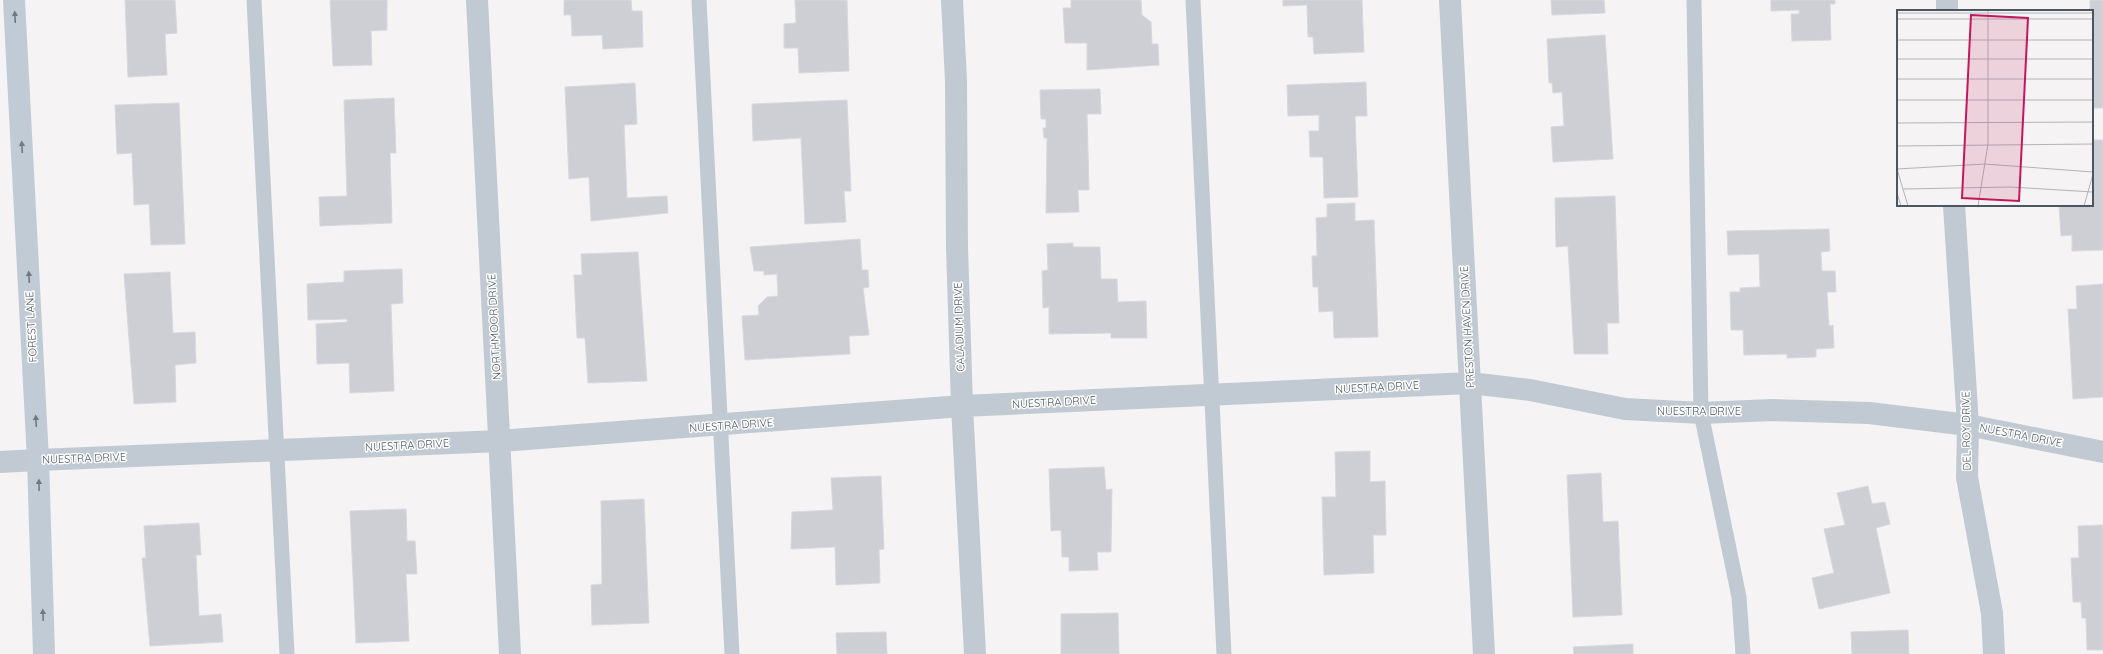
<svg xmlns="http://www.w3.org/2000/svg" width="2103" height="654" font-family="Quicksand,sans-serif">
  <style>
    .building { fill: #cdcfd5; stroke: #d7d9de }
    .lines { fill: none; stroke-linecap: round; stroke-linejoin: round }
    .service { stroke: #c1cad2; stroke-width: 15 }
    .minor { stroke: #c1cad2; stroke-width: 22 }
    .tertiary { stroke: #c1cad2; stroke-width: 22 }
    .secondary { stroke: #c1cbd6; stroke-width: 22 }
    .oneway { fill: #6e7984 }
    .labels { text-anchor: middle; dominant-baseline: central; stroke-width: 3; stroke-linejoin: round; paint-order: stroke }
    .street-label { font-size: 11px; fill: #4a5661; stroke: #fff }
    .inset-road { fill: none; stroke: #b1b4b9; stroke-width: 1 }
    .view { fill: #c2185b; fill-opacity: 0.15; stroke: #c2185b; stroke-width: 2 }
    .inset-edge { fill: none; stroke: #4a5661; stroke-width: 2 }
  </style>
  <rect width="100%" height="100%" fill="#f5f3f3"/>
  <path class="building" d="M 125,0 L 175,0 L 177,33 L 165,34 L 167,75 L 128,77 Z
    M 330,0 L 387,0 L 387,30 L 371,31 L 372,65 L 333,66 Z
    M 564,0 L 631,0 L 632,11 L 642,11 L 643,47 L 603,49 L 602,35 L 572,36 L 571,15 L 564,15 Z
    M 795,0 L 847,0 L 849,71 L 799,73 L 798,48 L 784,48 L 784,24 L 796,23 Z
    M 1071,0 L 1141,0 L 1142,15 L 1151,22 L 1152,44 L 1158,44 L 1159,65 L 1087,70 L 1087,43 L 1065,43 L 1063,8 L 1071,8 Z
    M 1283,0 L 1362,0 L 1364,52 L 1314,54 L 1313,37 L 1308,37 L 1307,5 L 1283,6 Z
    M 1551,0 L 1604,0 L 1605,13 L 1552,15 Z
    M 1771,0 L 1835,0 L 1835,4 L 1830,4 L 1831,40 L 1792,41 L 1791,14 L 1799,14 L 1799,10 L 1771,11 Z
    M 2090,0 L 2103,0 L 2103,108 L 2092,108 L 2092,11 L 2090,11 Z
    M 1605,35 L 1613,159 L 1553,162 L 1551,127 L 1564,126 L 1562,92 L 1553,93 L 1552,83 L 1549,83 L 1547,39 Z
    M 1366,82 L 1367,116 L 1355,116 L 1358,197 L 1324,198 L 1323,157 L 1310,157 L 1309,131 L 1319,131 L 1319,115 L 1288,116 L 1287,85 Z
    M 635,83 L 637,124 L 624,125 L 627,198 L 667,196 L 668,213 L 591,221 L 589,177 L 569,179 L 565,87 Z
    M 1100,89 L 1101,114 L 1087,114 L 1089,190 L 1078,190 L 1079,212 L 1046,213 L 1047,138 L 1044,138 L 1043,128 L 1046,128 L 1046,119 L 1041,119 L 1040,90 Z
    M 394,98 L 396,153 L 390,153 L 392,223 L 320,226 L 319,197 L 347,196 L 344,100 Z
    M 847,100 L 851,191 L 844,191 L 846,222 L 805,224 L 801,138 L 753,141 L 752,104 Z
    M 179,103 L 185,244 L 151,245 L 149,204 L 134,205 L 132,153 L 117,154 L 115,105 Z
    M 2092,140 L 2103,140 L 2103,250 L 2072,251 L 2072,235 L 2061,236 L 2059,205 L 2092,205 Z
    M 1615,196 L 1619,323 L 1607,323 L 1608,354 L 1574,354 L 1568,246 L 1556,247 L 1555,198 Z
    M 1355,203 L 1355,221 L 1374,220 L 1378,337 L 1334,338 L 1333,311 L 1319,312 L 1318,287 L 1313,287 L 1312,256 L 1317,256 L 1316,218 L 1327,217 L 1327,204 Z
    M 1829,229 L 1830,251 L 1821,252 L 1822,271 L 1835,271 L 1836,292 L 1827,292 L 1829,326 L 1833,325 L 1834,348 L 1816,349 L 1816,357 L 1787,358 L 1787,354 L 1744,355 L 1743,330 L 1731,330 L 1730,292 L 1740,292 L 1740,288 L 1760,287 L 1759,254 L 1728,255 L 1727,231 Z
    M 860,239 L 862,270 L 868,270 L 869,287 L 863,288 L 869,335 L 849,336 L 850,354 L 745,360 L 742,316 L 759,315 L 758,306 L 767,297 L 778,296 L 777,274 L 764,275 L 764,271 L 754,271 L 750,247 Z
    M 1073,243 L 1073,247 L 1100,247 L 1101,279 L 1117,279 L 1118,302 L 1146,301 L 1147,338 L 1111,338 L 1111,333 L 1049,334 L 1049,307 L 1043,308 L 1042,271 L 1048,270 L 1047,244 Z
    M 638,252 L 647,381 L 588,383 L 585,338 L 577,338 L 574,275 L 582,275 L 581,254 Z
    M 402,269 L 403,303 L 391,304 L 394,391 L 350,393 L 349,363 L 317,364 L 316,324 L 347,322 L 347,319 L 308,320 L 307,284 L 344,282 L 344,271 Z
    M 170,272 L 173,333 L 195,332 L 196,363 L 175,365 L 176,402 L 134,404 L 124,274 Z
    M 2103,284 L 2103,397 L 2073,399 L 2068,309 L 2077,309 L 2076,286 Z
    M 1370,451 L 1370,482 L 1385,481 L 1386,535 L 1373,535 L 1374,573 L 1324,575 L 1322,497 L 1336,497 L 1335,452 Z
    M 1104,467 L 1106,490 L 1112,489 L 1111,552 L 1097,552 L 1098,570 L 1069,571 L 1069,557 L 1062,557 L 1061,530 L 1051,531 L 1049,469 Z
    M 1601,473 L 1603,522 L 1618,521 L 1622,615 L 1573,617 L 1567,475 Z
    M 881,476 L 884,549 L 879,550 L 880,583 L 836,585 L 835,547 L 791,549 L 792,512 L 833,510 L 831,478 Z
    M 1868,486 L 1872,504 L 1885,502 L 1890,524 L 1876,528 L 1890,593 L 1819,609 L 1812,578 L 1834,573 L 1824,529 L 1845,525 L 1837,493 Z
    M 644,499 L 649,623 L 592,625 L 591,585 L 602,584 L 601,501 Z
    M 406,509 L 407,541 L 415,541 L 417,574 L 406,574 L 409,641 L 356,643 L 350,511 Z
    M 199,523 L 201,555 L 196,555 L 199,616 L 221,614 L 223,642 L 150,646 L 142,558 L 146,558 L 144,526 Z
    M 2103,525 L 2103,650 L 2087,650 L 2086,618 L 2082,618 L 2081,602 L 2073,602 L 2071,558 L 2079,558 L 2078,526 Z
    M 1118,613 L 1119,654 L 1061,654 L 1061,614 Z
    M 1908,630 L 1909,654 L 1852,654 L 1851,632 Z
    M 886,632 L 887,654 L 837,654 L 836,633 Z
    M 1633,644 L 1633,654 L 1574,654 L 1573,647 Z"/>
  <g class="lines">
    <path class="service" d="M 254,0 L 287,654
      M 699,0 L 732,654
      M 1193,0 L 1224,654
      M 1694,0 L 1701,413 L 1739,597 L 1743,654"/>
    <path class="minor" d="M 477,0 L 510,654
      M 952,0 L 956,81 L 957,247 L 962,406 L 975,654
      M 1450,0 L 1484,654
      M 1947,0 L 1947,11
      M 1954,205 L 1968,425 L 1967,477 L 1992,613 L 1994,654
      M 38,460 L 500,441 L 962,406 L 1470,383 L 1530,390 L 1625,409 L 1701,413 L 1773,410 L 1869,413 L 1968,425 L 2103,452"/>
    <path class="tertiary" d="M 0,462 L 38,460"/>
    <path class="secondary" d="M 14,0 L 38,460 L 44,654"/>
  </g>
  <defs><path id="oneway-solid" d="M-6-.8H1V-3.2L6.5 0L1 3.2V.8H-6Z"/></defs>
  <g class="oneway">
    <use href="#oneway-solid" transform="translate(15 17) rotate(-93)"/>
    <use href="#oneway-solid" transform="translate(22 147) rotate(-93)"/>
    <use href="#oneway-solid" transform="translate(29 277) rotate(-93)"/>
    <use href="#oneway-solid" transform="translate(36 421) rotate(-93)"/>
    <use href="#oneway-solid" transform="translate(39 485) rotate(-91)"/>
    <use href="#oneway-solid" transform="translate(43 615) rotate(-92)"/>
  </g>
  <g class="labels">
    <g class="street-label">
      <text transform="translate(31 327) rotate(-93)">FOREST LANE</text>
      <text transform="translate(494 327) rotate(-93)">NORTHMOOR DRIVE</text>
      <text transform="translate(959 327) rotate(-92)">CALADIUM DRIVE</text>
      <text transform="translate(1467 327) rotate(-93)">PRESTON HAVEN DRIVE</text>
      <text transform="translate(1377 387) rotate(-3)">NUESTRA DRIVE</text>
      <text transform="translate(1054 402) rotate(-3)">NUESTRA DRIVE</text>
      <text x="1699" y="411">NUESTRA DRIVE</text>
      <text transform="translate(731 425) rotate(-4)">NUESTRA DRIVE</text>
      <text transform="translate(1966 431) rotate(-91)">DEL ROY DRIVE</text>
      <text transform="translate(2021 435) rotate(11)">NUESTRA DRIVE</text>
      <text transform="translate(407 445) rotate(-3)">NUESTRA DRIVE</text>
      <text transform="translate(84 458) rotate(-2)">NUESTRA DRIVE</text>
    </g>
  </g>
  <g transform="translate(1897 10)">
    <rect width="196" height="196" fill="#f5f3f3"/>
    <path class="inset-road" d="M 0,3 L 196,3M 0,9 L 196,9M 0,30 L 196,30M 0,49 L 196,49M 0,69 L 196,69M 0,90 L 196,90M 0,113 L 196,112M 0,136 L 196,134M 0,159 L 88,154 L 196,162M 0,159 L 11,196M 6,179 L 113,177 L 196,182M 0,183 L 4,196M 81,196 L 91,134 L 91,0M 187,196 L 196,164"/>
    <path class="view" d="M 74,5 L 131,8 L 122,191 L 65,188 Z"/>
    <rect width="196" height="196" class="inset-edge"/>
  </g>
</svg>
